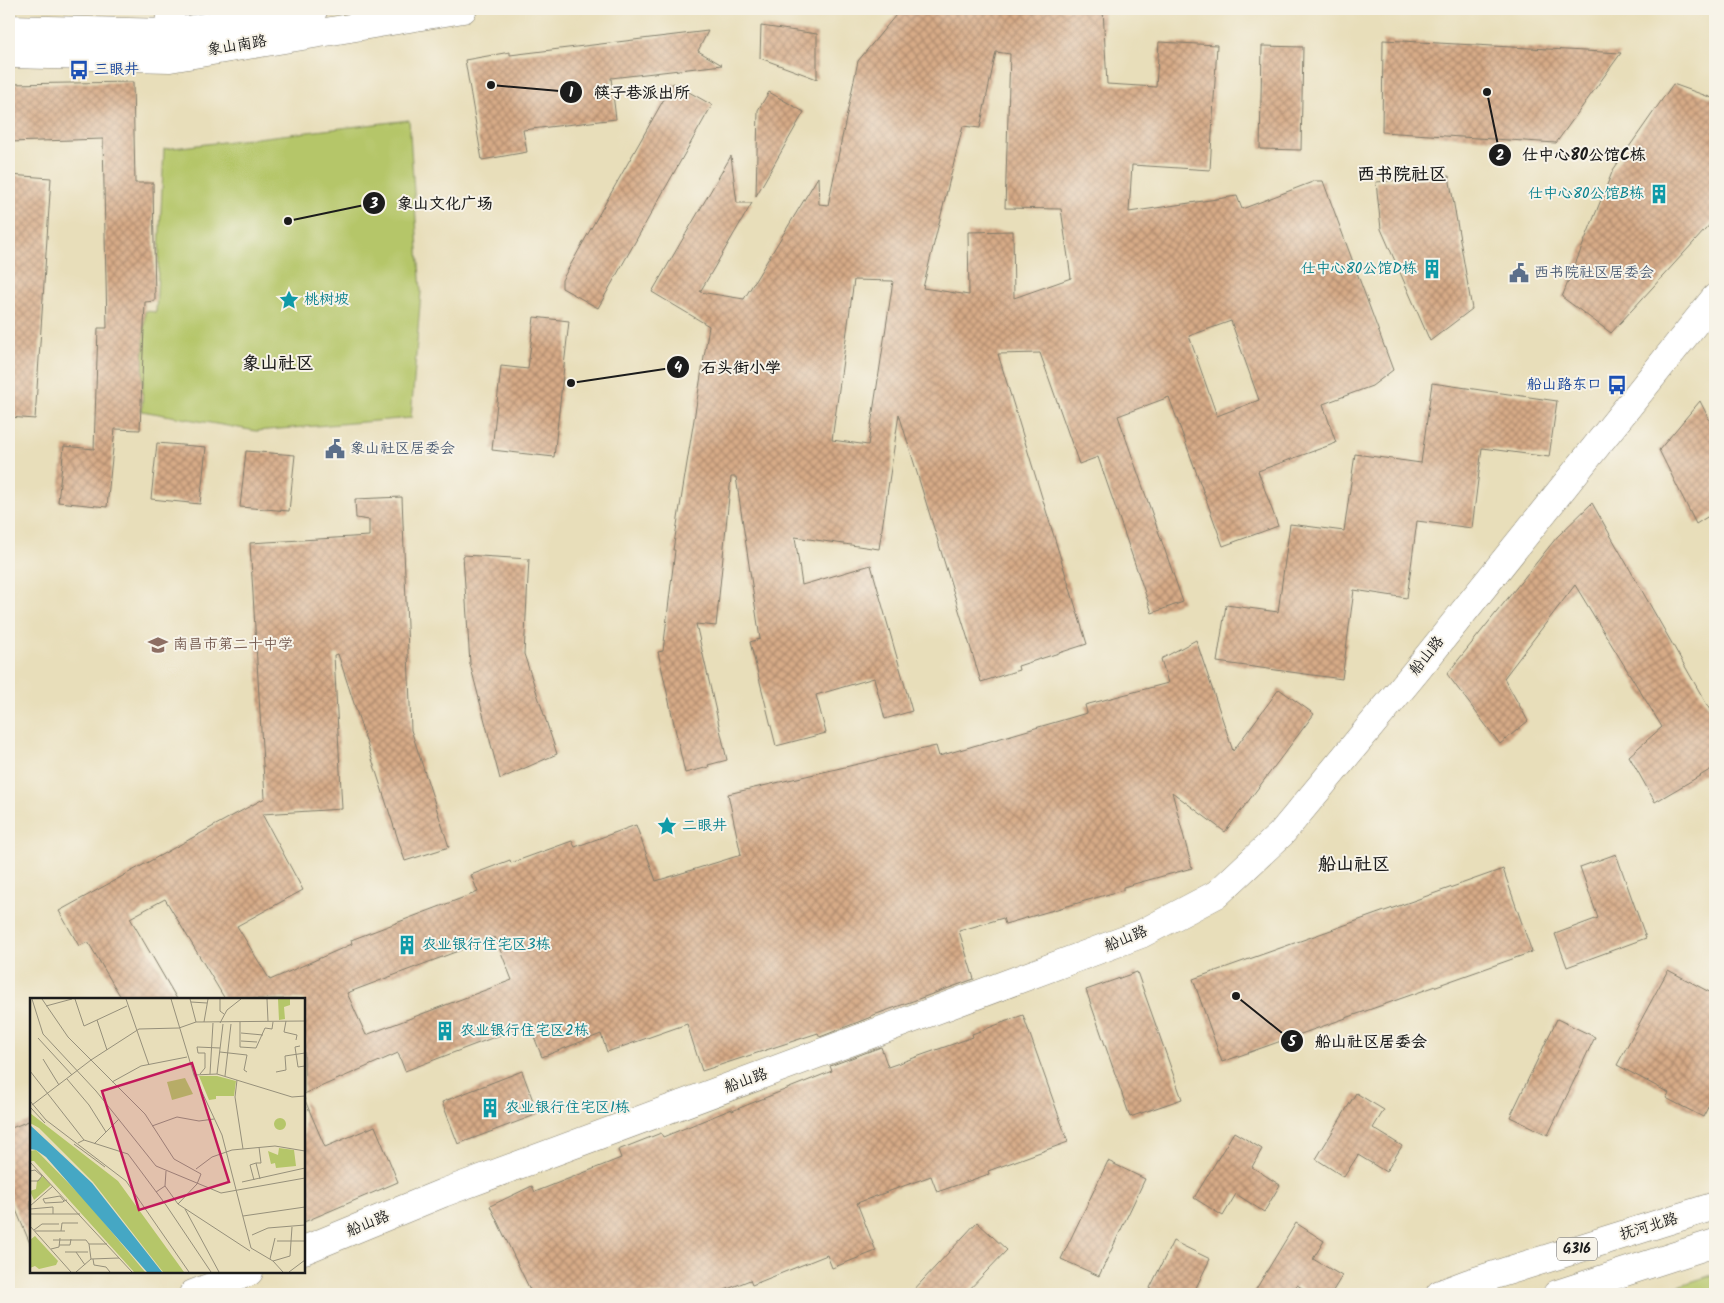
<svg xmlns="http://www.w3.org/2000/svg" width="1724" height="1303" font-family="Kalam,'LXGW WenKai TC',sans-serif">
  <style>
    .green { fill: #b5c669; stroke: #687142 }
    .building { fill: url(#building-cross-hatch); fill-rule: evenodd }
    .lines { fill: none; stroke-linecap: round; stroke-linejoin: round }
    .street-casing { stroke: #827d6b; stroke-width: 29 }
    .secondary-casing { stroke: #827d6b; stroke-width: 29 }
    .primary-casing { stroke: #827d6b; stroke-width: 29 }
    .street { stroke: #fff; stroke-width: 28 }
    .secondary { stroke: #fff; stroke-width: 28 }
    .primary { stroke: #fff; stroke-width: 28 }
    .labels { text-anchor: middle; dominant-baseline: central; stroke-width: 4; stroke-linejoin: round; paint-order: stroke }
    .shield { fill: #f7f3e8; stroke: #5e5c59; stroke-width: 1 }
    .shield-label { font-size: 14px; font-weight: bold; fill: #1c1c1c }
    .street-label { font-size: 15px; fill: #1c1c1c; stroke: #f7f3e8 }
    .transit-label { font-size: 15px; fill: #164399; stroke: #f7f3e8; text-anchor: start }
    .culture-label { font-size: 15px; fill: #0d838f; stroke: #f7f3e8; text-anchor: start }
    .service-label { font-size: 15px; fill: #4e5e75; stroke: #f7f3e8; text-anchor: start }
    .education-label { font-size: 15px; fill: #785e54; stroke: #f7f3e8; text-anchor: start }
    .quarter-label { font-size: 18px; font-weight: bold; fill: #1c1c1c; stroke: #f7f3e8 }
    .inset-road { fill: none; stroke: #96907b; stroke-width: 1 }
    .view { fill: #c2185b; fill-opacity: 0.15; stroke: #c2185b; stroke-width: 2.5 }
    .inset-edge { fill: none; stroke: #1c1c1c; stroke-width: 2.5 }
    .leader { fill: none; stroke: #1c1c1c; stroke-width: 2 }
    .callout-dot { fill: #1c1c1c; stroke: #f7f3e8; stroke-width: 2 }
    .mark-label { font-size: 15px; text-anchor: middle; font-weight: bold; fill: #fff }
    .callout-label { font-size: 16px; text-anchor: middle; font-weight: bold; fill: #1c1c1c; stroke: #f7f3e8; stroke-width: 4; stroke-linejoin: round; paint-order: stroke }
  </style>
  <defs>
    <pattern id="building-cross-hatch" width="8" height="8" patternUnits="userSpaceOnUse" patternTransform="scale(1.25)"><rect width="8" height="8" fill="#d7ab87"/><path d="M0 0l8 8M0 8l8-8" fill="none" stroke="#ae8a6e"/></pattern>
  </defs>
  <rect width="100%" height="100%" fill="#f7f3e8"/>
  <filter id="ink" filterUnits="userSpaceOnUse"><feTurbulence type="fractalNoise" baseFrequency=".02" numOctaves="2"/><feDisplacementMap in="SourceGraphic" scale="10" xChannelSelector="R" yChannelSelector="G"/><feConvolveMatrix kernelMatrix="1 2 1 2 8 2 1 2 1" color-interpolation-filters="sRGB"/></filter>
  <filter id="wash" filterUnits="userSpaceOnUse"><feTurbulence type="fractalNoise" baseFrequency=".0096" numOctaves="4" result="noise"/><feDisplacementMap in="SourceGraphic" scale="20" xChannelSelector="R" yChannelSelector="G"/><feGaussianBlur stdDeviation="1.12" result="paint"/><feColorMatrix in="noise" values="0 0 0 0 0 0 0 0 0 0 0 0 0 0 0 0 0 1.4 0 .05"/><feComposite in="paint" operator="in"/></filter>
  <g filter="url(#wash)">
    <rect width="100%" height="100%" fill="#e8deba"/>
    <path class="green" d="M 409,120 L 421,292 L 411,418 L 256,431 L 142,411 L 145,311 L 156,312 L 164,149 Z
      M 1715,1274 L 1715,1294 L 1653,1294 Z"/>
    <g id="blocks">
      <path class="building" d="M 921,9 L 1103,9 L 1107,84 L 1156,87 L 1159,42 L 1217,45 L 1210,170 L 1132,165 L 1129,212 L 1237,196 L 1242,209 L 1315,181 L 1323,181 L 1393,370 L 1372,386 L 1323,404 L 1336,443 L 1258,471 L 1278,526 L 1223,546 L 1169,397 L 1118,416 L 1183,602 L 1152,613 L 1098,457 L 1079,464 L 1040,353 L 998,354 L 1087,644 L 1018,666 L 1019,670 L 981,682 L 899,414 L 879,549 L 795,537 L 802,585 L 871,565 L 912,711 L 885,719 L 874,678 L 816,695 L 826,733 L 776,746 L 750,642 L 760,639 L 736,477 L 731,477 L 716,626 L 696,624 L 727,760 L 708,765 L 709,767 L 685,773 L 658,652 L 663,651 L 675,550 L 673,550 L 709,326 L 652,292 L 731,156 L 737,203 L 752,203 L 700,292 L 744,299 L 818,177 L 819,204 L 828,205 L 858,61 L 900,10 ZM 996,52 L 1010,54 L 1005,208 L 1061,209 L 1071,278 L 1014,298 L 1013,231 L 968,232 L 969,295 L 923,288 L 963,126 L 980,128 ZM 854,280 L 893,281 L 868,445 L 832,440 ZM 1231,321 L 1259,400 L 1217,416 L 1189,336 Z
        M 761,26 L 817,34 L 817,79 L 760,58 Z
        M 708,31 L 698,51 L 722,65 L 611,78 L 616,119 L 523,130 L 527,152 L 482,160 L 465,60 L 510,52 L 510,55 Z
        M 1383,40 L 1621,53 L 1556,143 L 1382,132 Z
        M 1262,46 L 1303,47 L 1301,150 L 1260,149 Z
        M 133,82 L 135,183 L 153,183 L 155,301 L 145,302 L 140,430 L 115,429 L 107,507 L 58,502 L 64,446 L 94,449 L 98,328 L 107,328 L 103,139 L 9,142 L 9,84 Z
        M 673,83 L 712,105 L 598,308 L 562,288 L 562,280 Z
        M 1673,84 L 1715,99 L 1715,219 L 1611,333 L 1562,297 L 1613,170 Z
        M 769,92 L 804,112 L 756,196 L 758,110 Z
        M 9,175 L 51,178 L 35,419 L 9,417 Z
        M 1449,176 L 1472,309 L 1430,341 L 1381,229 L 1376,182 Z
        M 534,317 L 569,321 L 554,457 L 492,450 L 501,366 L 528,369 Z
        M 1432,383 L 1557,401 L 1549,457 L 1482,448 L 1472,528 L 1417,521 L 1407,598 L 1354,590 L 1342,679 L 1217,662 L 1226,605 L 1278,612 L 1290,524 L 1344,531 L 1355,454 L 1421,463 Z
        M 1700,401 L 1715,431 L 1715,512 L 1696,524 L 1659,450 Z
        M 157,443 L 206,447 L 200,504 L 151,499 Z
        M 246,451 L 295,455 L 289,511 L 240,507 Z
        M 402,497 L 411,730 L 449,847 L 405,861 L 338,654 L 334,655 L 342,809 L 262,814 L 303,890 L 237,926 L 270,980 L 352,944 L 351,940 L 478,892 L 471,875 L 510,860 L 511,863 L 572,841 L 575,847 L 636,825 L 656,881 L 741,855 L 728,794 L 936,746 L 939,756 L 1087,713 L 1085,705 L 1168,683 L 1161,659 L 1196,640 L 1233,751 L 1279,689 L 1314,714 L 1225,832 L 1172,792 L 1192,868 L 1123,887 L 1123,890 L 1005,924 L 1003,918 L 959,931 L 974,979 L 871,1016 L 871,1017 L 820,1037 L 818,1033 L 702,1071 L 687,1024 L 607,1052 L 601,1034 L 542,1057 L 529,1024 L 405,1071 L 398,1053 L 304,1094 L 304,999 L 225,999 L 165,899 L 130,918 L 177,999 L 122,999 L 88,942 L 79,946 L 59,911 L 265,798 L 250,543 L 369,536 L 369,520 L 356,518 L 355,499 ZM 495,937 L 512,980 L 366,1035 L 347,993 Z
        M 1592,503 L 1715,719 L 1715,767 L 1655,802 L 1629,756 L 1662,727 L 1575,585 L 1504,678 L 1528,721 L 1500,744 L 1447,674 L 1557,537 Z
        M 463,555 L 529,559 L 524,654 L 557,754 L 500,779 L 470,664 Z
        M 1616,854 L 1646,938 L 1567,967 L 1555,934 L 1598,918 L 1580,867 Z
        M 1503,869 L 1532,952 L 1222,1062 L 1193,979 Z
        M 1668,970 L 1715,995 L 1715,1094 L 1703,1117 L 1666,1098 L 1669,1093 L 1617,1065 Z
        M 1137,972 L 1182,1099 L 1130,1117 L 1086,990 Z
        M 1023,1015 L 1068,1142 L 988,1171 L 989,1174 L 937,1192 L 931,1176 L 857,1203 L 876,1251 L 832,1268 L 827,1255 L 752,1285 L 750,1280 L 715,1294 L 532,1294 L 490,1206 L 532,1186 L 535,1192 L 621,1158 L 618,1150 L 661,1133 L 663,1137 L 732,1109 L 732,1111 L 832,1071 L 830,1066 L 881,1047 L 888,1067 L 973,1037 L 972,1034 Z
        M 1557,1019 L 1595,1037 L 1548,1135 L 1510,1117 Z
        M 522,1071 L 538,1114 L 458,1144 L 442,1102 Z
        M 1356,1093 L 1384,1110 L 1373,1128 L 1402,1146 L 1386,1172 L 1358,1155 L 1344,1177 L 1316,1159 Z
        M 304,1098 L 325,1147 L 375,1126 L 398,1182 L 304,1222 Z
        M 31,1120 L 31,1246 L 9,1193 L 9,1129 Z
        M 1234,1132 L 1262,1149 L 1252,1167 L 1280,1185 L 1264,1212 L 1236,1194 L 1223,1216 L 1194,1198 Z
        M 1108,1161 L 1145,1179 L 1099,1276 L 1061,1259 Z
        M 977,1222 L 1007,1250 L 965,1294 L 910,1294 Z
        M 1296,1223 L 1324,1241 L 1313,1259 L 1342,1276 L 1331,1294 L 1312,1294 L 1297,1285 L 1292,1294 L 1253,1294 Z
        M 1173,1241 L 1210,1259 L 1193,1294 L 1147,1294 Z"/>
    </g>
  </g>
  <g filter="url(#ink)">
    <use href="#blocks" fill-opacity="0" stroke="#827d6b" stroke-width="1"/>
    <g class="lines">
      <defs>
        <path id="street" d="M 168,33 L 171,9"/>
        <path id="secondary" d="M 304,1250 L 443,1193 L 1141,934 L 1217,894 L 1281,834 L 1417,670 L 1715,298
          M 193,1294 L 249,1272"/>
        <path id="primary" d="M 9,29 L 168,33 L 314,9
          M 9,54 L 170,58 L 463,9
          M 1440,1294 L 1469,1283 L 1715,1206
          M 1557,1294 L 1715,1243"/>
      </defs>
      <use href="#street" class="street-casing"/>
      <use href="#secondary" class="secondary-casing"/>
      <use href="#primary" class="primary-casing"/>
      <use href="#street" class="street"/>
      <use href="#secondary" class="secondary"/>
      <use href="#primary" class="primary"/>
    </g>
  </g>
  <defs>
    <symbol id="bus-bare" viewBox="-9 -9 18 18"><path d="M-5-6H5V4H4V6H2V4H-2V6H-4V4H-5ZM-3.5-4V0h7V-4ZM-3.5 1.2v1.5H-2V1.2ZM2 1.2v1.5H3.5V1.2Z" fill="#1a4fb4" stroke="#f7f3e8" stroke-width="2.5" paint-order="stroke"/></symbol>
    <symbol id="building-bare" viewBox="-9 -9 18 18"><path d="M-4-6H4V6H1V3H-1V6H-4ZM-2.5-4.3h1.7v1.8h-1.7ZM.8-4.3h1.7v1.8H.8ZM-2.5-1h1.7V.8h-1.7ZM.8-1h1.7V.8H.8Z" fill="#0f9aa8" stroke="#f7f3e8" stroke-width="2.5" paint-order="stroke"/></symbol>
    <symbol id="civic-bare" viewBox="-9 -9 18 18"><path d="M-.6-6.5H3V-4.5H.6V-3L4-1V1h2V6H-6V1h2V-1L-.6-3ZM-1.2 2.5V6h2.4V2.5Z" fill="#5c6f8a" stroke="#f7f3e8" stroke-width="2.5" paint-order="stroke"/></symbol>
    <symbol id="sight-bare" viewBox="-9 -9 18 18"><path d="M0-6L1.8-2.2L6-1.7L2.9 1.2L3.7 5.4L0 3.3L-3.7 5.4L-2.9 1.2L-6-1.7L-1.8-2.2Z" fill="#0f9aa8" stroke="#f7f3e8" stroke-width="2.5" paint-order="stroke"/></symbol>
    <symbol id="school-bare" viewBox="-9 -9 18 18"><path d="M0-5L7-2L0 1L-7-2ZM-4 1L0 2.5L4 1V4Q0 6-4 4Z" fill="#8d6e63" stroke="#f7f3e8" stroke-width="2.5" paint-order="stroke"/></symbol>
  </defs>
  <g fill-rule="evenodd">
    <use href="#bus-bare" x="65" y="56" width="28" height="28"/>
    <use href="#building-bare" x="1645" y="180" width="28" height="28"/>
    <use href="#building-bare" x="1418" y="255" width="28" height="28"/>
    <use href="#civic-bare" x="1505" y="259" width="28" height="28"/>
    <use href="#sight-bare" x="275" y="286" width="28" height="28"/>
    <use href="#bus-bare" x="1603" y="371" width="28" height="28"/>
    <use href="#civic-bare" x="321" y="435" width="28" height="28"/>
    <use href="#school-bare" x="144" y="631" width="28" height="28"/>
    <use href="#sight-bare" x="653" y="812" width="28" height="28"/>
    <use href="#building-bare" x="393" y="931" width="28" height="28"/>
    <use href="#building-bare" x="431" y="1017" width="28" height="28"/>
    <use href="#building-bare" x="476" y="1094" width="28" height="28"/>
  </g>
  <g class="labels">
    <rect class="shield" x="1557" y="1237.5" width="40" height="23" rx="4"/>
    <g class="shield-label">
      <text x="1577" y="1249">G316</text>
    </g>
    <g class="street-label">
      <text transform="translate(237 46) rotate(-9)">象山南路</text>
      <text transform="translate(1427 656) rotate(-51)">船山路</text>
      <text transform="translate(1126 939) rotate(-22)">船山路</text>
      <text transform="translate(746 1081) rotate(-20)">船山路</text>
      <text transform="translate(368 1224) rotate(-22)">船山路</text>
      <text transform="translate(1649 1227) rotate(-17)">抚河北路</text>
    </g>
    <g class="transit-label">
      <text x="94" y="70">三眼井</text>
      <text x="1602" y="385" text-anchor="end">船山路东口</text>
    </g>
    <g class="culture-label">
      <text x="1644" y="194" text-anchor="end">仕中心80公馆B栋</text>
      <text x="1417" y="269" text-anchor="end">仕中心80公馆D栋</text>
      <text x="304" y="300">桃树坡</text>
      <text x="682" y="826">二眼井</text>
      <text x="422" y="945">农业银行住宅区3栋</text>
      <text x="460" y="1031">农业银行住宅区2栋</text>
      <text x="505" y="1108">农业银行住宅区1栋</text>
    </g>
    <g class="service-label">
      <text x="1534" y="273">西书院社区居委会</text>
      <text x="350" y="449">象山社区居委会</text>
    </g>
    <g class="education-label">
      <text x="173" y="645">南昌市第二十中学</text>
    </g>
    <g class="quarter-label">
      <text x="1402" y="175">西书院社区</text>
      <text x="278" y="364">象山社区</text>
      <text x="1354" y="865">船山社区</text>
    </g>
  </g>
  <g transform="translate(30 998)">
    <rect width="275" height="275" fill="#e8deba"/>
    <path d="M 248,1 L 260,1 L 260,7 L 254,9 L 255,21 L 249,22 ZM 155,80 L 163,96 L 142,102 L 137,84 ZM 0,115 L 88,183 L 154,274 L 133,274 L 63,184 L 9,130 L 0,125 ZM244 126a6 6 0 1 1 12 0a6 6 0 1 1-12 0ZM 249,150 L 264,152 L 266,168 L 246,170 L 245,165 L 241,166 L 238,153 L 248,157 ZM 6,152 L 56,203 L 115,274 L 104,274 L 4,163 L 0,163 L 0,153 ZM 13,178 L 21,187 L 4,202 L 0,193 L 6,191 L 7,183 ZM 5,238 L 28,263 L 26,267 L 9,271 L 5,268 L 0,270 L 0,242 Z" fill="#b5c669"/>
    <path d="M 169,78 L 187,78 L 206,83 L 204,98 L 186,98 L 186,101 L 179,102 Z" fill="#b5c669"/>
    <path d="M 0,127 L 62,185 L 132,274 L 117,274 L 16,159 L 6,152 L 0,151 Z" fill="#45a7c4"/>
    <path class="inset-road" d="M 2,1 L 13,36 L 66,93 L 126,168 L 191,195 L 275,180M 12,1 L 38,39 L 115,116 L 144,161 L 171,176 L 167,186 L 148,206 L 220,253M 45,1 L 54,28 L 67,22 L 77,52M 96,1 L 119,67M 141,1 L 164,77 L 192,137 L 221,250 L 243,263 L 253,274M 160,1 L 166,24M 190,1 L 190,13 L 194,16M 237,1 L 238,23M 161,4 L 177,5M 16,8 L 42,1M 67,22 L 97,8M 256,23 L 254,34 L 267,37 L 266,42M 174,24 L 178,1M 210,24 L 210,49 L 226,50 L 235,30 L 242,31 L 243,24M 190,25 L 197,12 L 211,1M 211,35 L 233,37M 8,40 L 42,77M 211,43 L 227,44M 270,48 L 265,49 L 268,69 L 275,68M 190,54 L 217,57 L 214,72 L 217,74M 13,61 L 29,87M 0,73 L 54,142M 246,74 L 256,72 L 255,58 L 275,55M 170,76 L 175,70 L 175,55 L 168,55 L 167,49 L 190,50M 180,76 L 183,25M 187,76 L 193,26M 164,77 L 187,76 L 262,99 L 275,98M 195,78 L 201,26M 37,81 L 59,107 L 76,134M 207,82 L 205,99 L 213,151M 82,84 L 111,68 L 157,59M 0,103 L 16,122 L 96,183 L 159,274M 2,107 L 61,62 L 109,31 L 149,30 L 166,24 L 275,23M 0,109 L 15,125M 122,128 L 147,119 L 169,123 L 184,121M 48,145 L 54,142 L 98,156 L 136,207 L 181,274M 44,146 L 75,169M 64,146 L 89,121M 229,149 L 231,165 L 226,165 L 230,181M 0,164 L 102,274M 166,171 L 182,159 L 202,152 L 245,148 L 275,153M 0,173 L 5,172 L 12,178 L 8,183 L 0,183M 224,182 L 220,167 L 226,165M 212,184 L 275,170M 135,188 L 148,206M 126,194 L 135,188 L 136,173M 34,203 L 30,198 L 13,201 L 15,205 L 33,204 L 34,203 L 37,202M 0,208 L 23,188M 0,211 L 23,209 L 23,216M 155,211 L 189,274M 0,216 L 50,216M 213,218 L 275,209M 0,228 L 41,274M 4,232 L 12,226 L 29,226M 5,233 L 35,233M 31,233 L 32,225 L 48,225M 222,237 L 238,230 L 275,227M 23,242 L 56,242 L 59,246M 247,243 L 275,243M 29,247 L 40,247 L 41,241M 21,251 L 29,249 L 30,240M 35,254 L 58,254M 46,254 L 55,267M 61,261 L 59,246 L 77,246M 63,261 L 64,267 L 76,269 L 80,274M 240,261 L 245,240M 243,263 L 260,258 L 262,229M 46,274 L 61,261 L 89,260M 259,274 L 275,262"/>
    <path class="view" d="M 162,65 L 199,184 L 109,212 L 72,93 Z"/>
    <rect width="275" height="275" class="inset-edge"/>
  </g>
  <path class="leader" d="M491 85L571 92M1487 92L1500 155M288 221L374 203M571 383L678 367M1236 996L1292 1041"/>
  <g class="callout-dot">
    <circle cx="491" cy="85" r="5"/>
    <circle cx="1487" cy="92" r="5"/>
    <circle cx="288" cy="221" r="5"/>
    <circle cx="571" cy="383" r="5"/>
    <circle cx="1236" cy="996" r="5"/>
    <circle cx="571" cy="92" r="12"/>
    <circle cx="1500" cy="155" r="12"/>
    <circle cx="374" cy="203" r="12"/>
    <circle cx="678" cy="367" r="12"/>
    <circle cx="1292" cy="1041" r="12"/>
  </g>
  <g class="mark-label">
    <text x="571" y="97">1</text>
    <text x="1500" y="160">2</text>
    <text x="374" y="208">3</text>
    <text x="678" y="372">4</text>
    <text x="1292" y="1046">5</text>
  </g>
  <g class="callout-label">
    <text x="642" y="98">筷子巷派出所</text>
    <text x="1584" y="160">仕中心80公馆C栋</text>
    <text x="445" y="209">象山文化广场</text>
    <text x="741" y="373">石头街小学</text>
    <text x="1371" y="1047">船山社区居委会</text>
  </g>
  <rect width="1724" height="1303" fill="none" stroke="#f7f3e8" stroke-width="30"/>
</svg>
